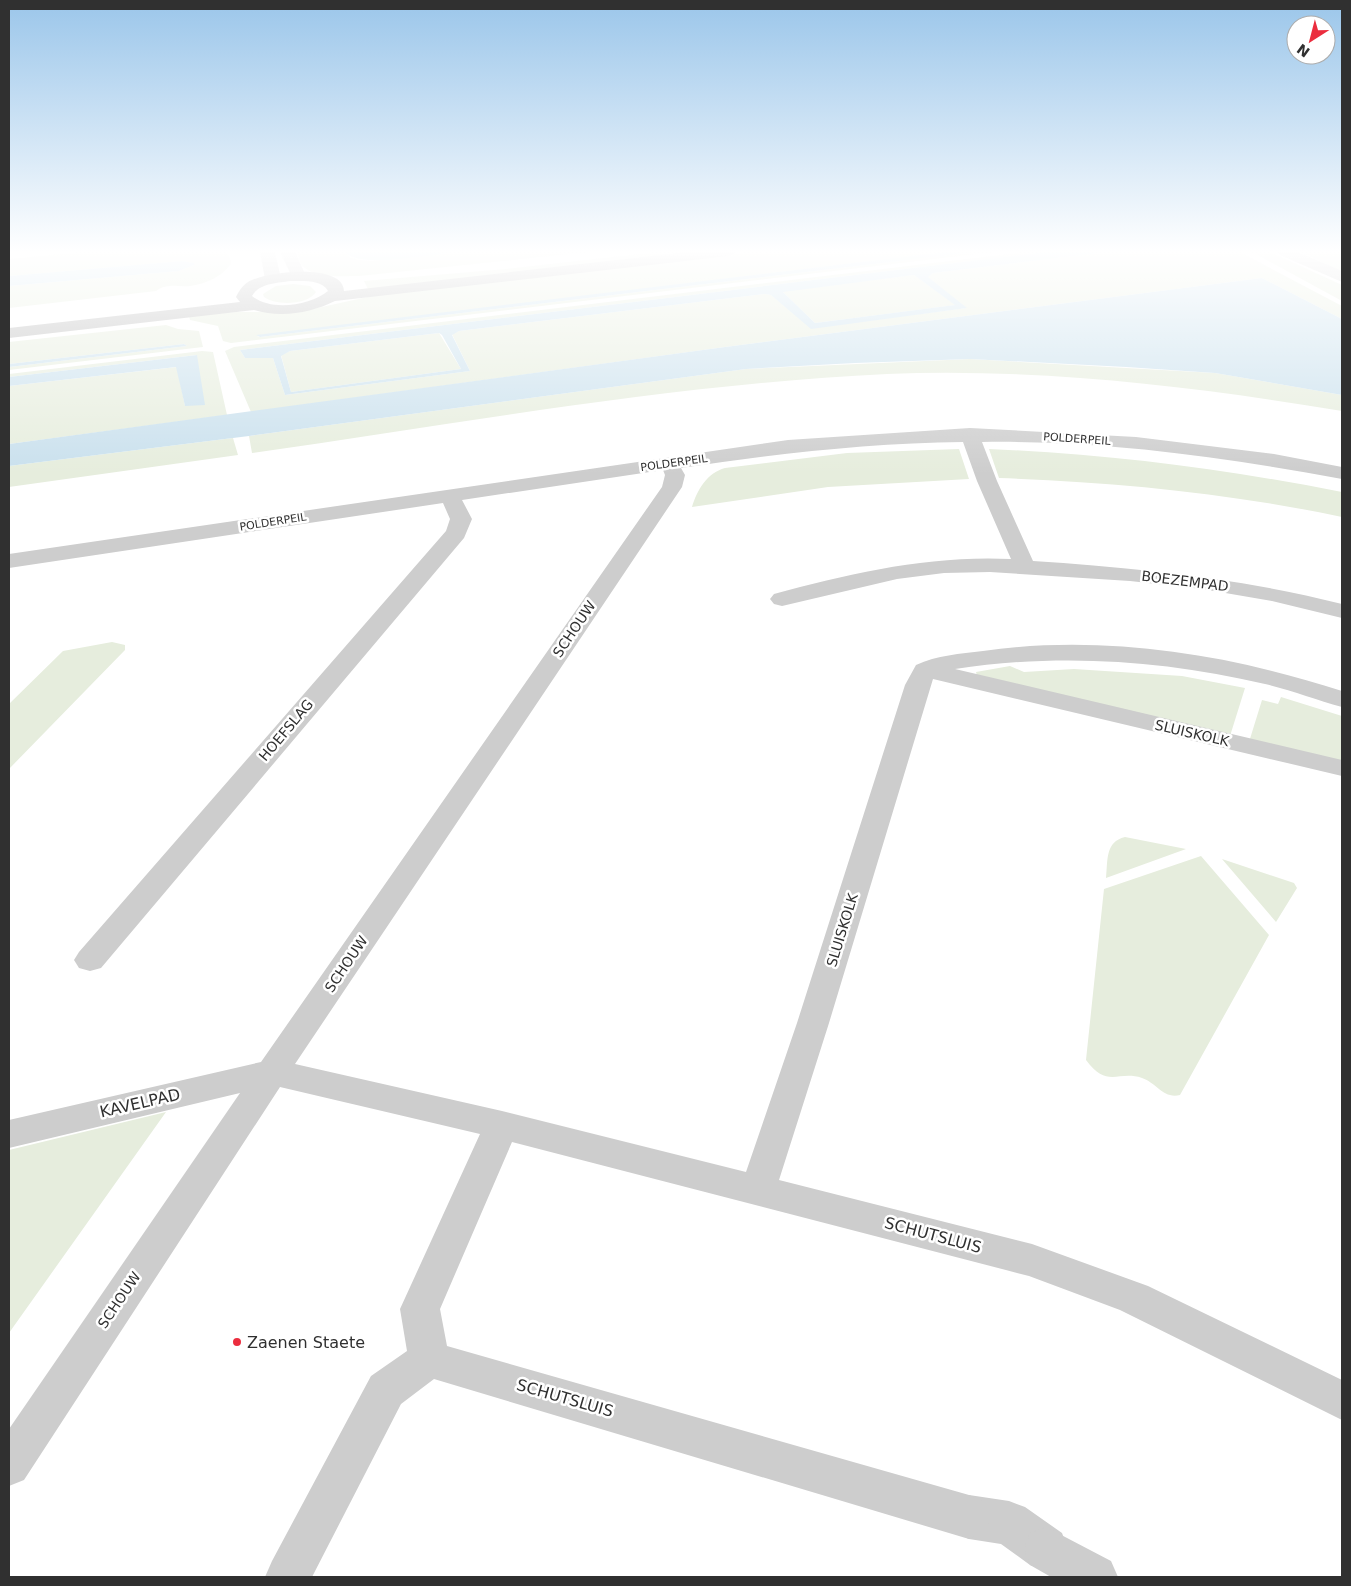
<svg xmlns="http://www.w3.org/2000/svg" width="1351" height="1586" font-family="'DejaVu Sans',sans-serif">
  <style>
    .green { fill: #e6eddd }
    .water { fill: #c9e0ed; fill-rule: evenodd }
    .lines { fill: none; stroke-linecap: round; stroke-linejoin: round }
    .pedestrian { fill: #cdcdcd; fill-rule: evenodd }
    .minor { fill: #cdcdcd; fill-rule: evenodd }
    .tertiary { fill: #cdcdcd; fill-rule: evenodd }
    .secondary { fill: #bababa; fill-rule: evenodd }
    .poi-dot { fill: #eb2d3e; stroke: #fff; stroke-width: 2 }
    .labels { text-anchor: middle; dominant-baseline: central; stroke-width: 5; stroke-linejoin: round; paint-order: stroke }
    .far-street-label { font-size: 11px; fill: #303030; stroke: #fff }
    .street-label { font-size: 14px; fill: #303030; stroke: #fff }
    .near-street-label { font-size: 16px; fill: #303030; stroke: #fff }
    .near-poi-label { font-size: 16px; fill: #303030; stroke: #fff; text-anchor: start }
  </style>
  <rect width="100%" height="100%" fill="#fff"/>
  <path class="green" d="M 82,252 L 225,252 L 229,255 L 231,263 C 224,276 205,284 190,286 C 178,287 167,283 156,291 L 9,308 L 9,286 L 179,271 L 194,265 L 194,263 L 182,261 L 9,276 L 9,259 Z
    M 297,252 L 345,252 L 349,257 L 358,260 L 372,261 L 456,252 L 589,252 L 359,276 C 343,276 312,279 301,264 C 299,261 298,255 297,252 Z
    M 657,252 L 706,252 L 369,291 L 364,281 L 506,269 Z
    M 750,252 L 944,252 L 257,336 L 260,337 L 975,252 L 993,252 L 231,343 L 223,341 L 218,326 L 190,320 L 189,316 L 237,312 L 299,312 L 372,296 Z
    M 1025,252 L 1044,252 L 240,350 L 245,358 L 273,358 L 285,395 L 470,371 L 452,334 L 459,331 L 765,294 L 771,295 L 812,328 L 966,308 L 927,277 L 933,273 L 1107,252 L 1240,252 L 1342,306 L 1342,319 L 1262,278 L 725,347 L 251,412 L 225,351 L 234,347 Z
    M 1252,252 L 1270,252 L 1342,285 L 1342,301 Z
    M 1301,252 L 1342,252 L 1342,271 L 1338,270 Z
    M 914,275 L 956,305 L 815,323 L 782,291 Z
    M 293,284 L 310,286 L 316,292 C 308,305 276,306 264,297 L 263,294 L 276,286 Z
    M 166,325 L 178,329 L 199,331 L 203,347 L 9,370 L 9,367 L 187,346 L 184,344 L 9,364 L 9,342 Z
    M 439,333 L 461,369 L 291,392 L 281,355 L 290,351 Z
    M 202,351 L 213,352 L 227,415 L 9,444 L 9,386 L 177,367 L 185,406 L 197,355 L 9,377 L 9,374 Z
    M 970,359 L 1215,373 L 1342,395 L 1342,411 C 1192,386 1039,368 887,374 C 674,384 463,423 252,453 L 249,436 L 746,369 Z
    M 233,438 L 238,455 L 9,487 L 9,466 Z
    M 959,449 L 969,479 L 828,487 L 692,507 C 697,490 707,473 725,468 L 847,453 Z
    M 989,449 C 1109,454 1225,469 1342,492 L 1342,517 C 1229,493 1115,482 999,478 Z
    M 112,642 L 125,645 L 125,650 L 9,769 L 9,704 L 63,651 Z
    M 1010,666 L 1024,672 L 1074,669 L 1182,676 L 1245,688 L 1230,736 L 977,676 L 976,672 Z
    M 1281,697 L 1342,716 L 1342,764 L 1249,742 L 1262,700 L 1278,704 Z
    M 1125,837 L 1186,849 L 1106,878 C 1108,860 1105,842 1125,837 Z
    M 1201,856 L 1269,935 L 1180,1095 C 1163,1099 1157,1083 1142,1078 C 1118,1070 1107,1089 1086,1060 L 1104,889 Z
    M 1222,859 L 1294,883 L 1297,888 L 1276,922 Z
    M 166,1112 L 9,1333 L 9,1150 Z"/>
  <path class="water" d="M 345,252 L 456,252 C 434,254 358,269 345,252 Z
    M 944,252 L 975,252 L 260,337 L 256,335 Z
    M 1044,252 L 1107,252 L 933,273 L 928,277 L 967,308 L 811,329 L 771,295 L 765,294 L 459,331 L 452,335 L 470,371 L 285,395 L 273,358 L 245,358 L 240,350 ZM 914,275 L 955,305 L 815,323 L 783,292 ZM 439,333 L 442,335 L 461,369 L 291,392 L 281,356 L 290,351 Z
    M 182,261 L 194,263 L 194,265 L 179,271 L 9,286 L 9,276 Z
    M 1262,278 L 1342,319 L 1342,395 L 1215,373 L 1126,367 L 970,359 L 855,363 L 746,369 L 249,436 L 9,466 L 9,444 L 725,347 Z
    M 184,344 L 187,346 L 9,367 L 9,364 Z
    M 197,355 L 205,405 L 185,406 L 176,367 L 9,386 L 9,377 Z"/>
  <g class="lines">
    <path class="pedestrian" d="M 969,1495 L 1009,1501 L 1025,1507 L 1062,1533 L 1068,1549 L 1062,1565 L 1046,1571 L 1030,1565 L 1001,1544 L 969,1539 L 953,1532 L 947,1517 L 953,1502 Z"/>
    <path class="minor" d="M 1278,252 L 1298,252 L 1342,271 L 1342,282 L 1280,255 Z
      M 970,428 L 1136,437 L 1274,454 L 1342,467 L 1342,479 C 1223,457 1103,440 982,442 L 997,481 L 1033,561 C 1138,568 1240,578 1342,604 L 1342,618 L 1272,601 L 1202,589 L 1130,581 L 990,572 L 944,573 L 897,579 L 782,606 L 774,604 L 770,599 L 774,594 C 851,573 930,555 1011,559 L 977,481 L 963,442 C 868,443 775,454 681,468 L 685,475 L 682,487 L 295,1064 L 502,1111 L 746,1172 L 797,1023 L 905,685 L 916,665 C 937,655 960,654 983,651 C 1103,634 1228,654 1342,691 L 1342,707 C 1316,700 1291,690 1265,684 C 1163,660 1059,653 955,669 L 1342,760 L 1342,776 L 933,679 L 829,1023 L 779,1180 L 1032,1244 L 1148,1286 L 1342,1380 L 1342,1420 L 1120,1310 L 1029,1276 L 512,1142 L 440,1309 L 447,1346 L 969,1495 L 985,1502 L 991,1517 L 985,1532 L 969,1539 L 434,1379 L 401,1404 L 312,1577 L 265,1577 L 272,1561 L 371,1376 L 407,1351 L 400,1309 L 480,1134 L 280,1087 L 24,1480 L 9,1486 L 9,1429 L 240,1093 L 9,1148 L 9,1120 L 261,1062 L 662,487 L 665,475 L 663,470 L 462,500 L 472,519 L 464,538 L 101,968 L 90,971 L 79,968 L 74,960 L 79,952 L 446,531 L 450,519 L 443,503 L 9,568 L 9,554 L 788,440 Z
      M 1046,1527 L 1111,1561 L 1118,1577 L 1051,1577 L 1030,1565 L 1024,1549 L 1030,1533 Z"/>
    <path class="tertiary" d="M 260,252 L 275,252 L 281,279 L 279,282 L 267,282 L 265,279 Z
      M 280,252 L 295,252 L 306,276 L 303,279 L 293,279 Z"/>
    <path class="secondary" d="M 687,252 L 736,252 L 729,256 L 335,301 C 311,313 281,318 254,310 L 9,338 L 9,328 L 240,302 L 236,297 C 239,291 242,286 248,282 C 264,272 343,262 344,291 ZM 290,281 C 302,281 322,279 328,291 C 311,305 271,312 252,296 C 259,283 278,283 290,281 Z"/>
  </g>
  <linearGradient id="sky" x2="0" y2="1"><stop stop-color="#9bc6ea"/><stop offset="0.53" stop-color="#fff"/><stop offset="1" stop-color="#fff" stop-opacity="0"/></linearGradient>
  <rect width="1351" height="474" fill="url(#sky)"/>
  <circle class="poi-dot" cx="237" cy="1342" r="5"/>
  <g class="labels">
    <g class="far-street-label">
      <text transform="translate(1077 439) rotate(4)">POLDERPEIL</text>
      <text transform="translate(674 463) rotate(-8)">POLDERPEIL</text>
      <text transform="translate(273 522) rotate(-9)">POLDERPEIL</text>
    </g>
    <g class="street-label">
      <text transform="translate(1185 581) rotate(7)">BOEZEMPAD</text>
      <text transform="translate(574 629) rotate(-56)">SCHOUW</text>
      <text transform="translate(286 730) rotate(-50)">HOEFSLAG</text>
      <text transform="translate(1192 733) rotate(13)">SLUISKOLK</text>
      <text transform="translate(842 930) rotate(-73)">SLUISKOLK</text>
      <text transform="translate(346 964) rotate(-56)">SCHOUW</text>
      <text transform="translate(119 1300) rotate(-56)">SCHOUW</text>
    </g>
    <g class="near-street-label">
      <text transform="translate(140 1103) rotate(-13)">KAVELPAD</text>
      <text transform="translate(933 1235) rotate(15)">SCHUTSLUIS</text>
      <text transform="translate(565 1398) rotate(16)">SCHUTSLUIS</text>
    </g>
    <g class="near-poi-label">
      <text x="247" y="1342">Zaenen Staete</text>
    </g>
  </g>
  <rect width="1351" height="1586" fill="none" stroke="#303030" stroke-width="20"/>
  <g transform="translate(1311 40) rotate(216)"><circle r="24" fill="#ffffff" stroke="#acacac"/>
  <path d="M0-4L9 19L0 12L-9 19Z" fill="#eb2d3e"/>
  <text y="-8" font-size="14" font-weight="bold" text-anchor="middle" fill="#303030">N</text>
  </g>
</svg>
